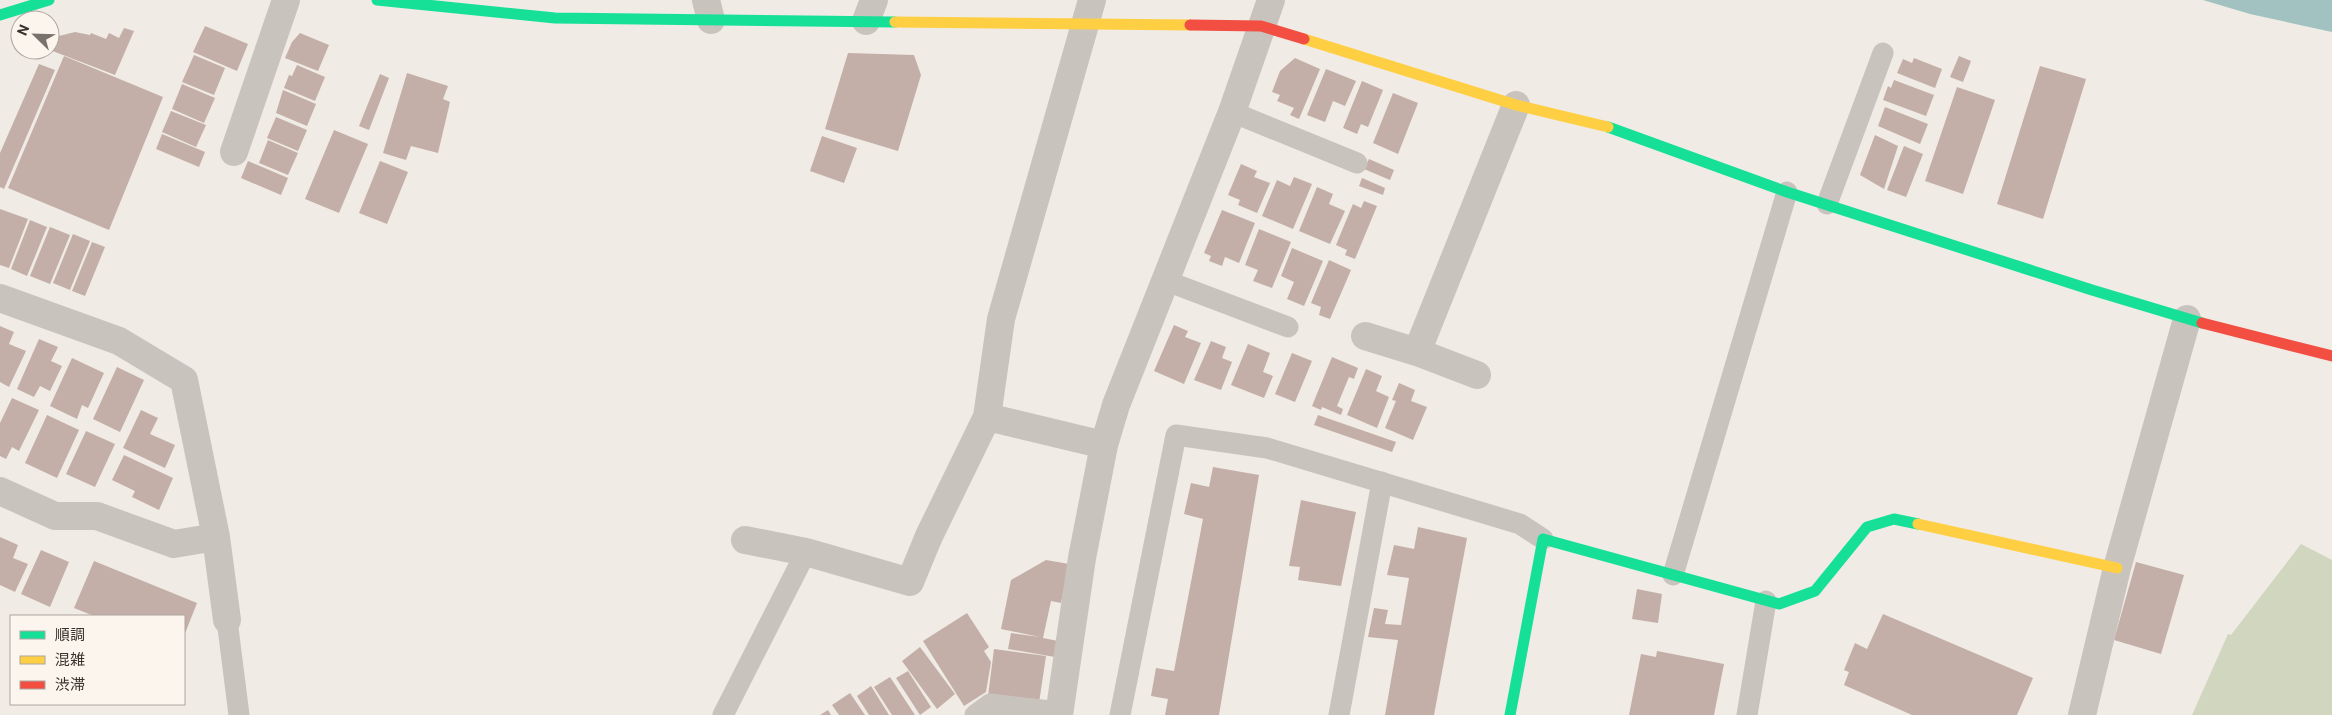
<svg xmlns="http://www.w3.org/2000/svg" width="2332" height="715" font-family="Roboto,'Noto Sans JP',sans-serif">
  <style>
    .green { fill: #d1d6bf }
    .water { fill: #a1c2c1 }
    .building { fill: #c3afa7 }
    .lines { fill: none; stroke-linecap: round; stroke-linejoin: round }
    .lane { stroke: #c9c3be; stroke-width: 21 }
    .street { stroke: #c9c3be; stroke-width: 28 }
    .fast { stroke: #16e098; stroke-width: 11 }
    .slow { stroke: #ffcf43; stroke-width: 11 }
    .jam { stroke: #f24e42; stroke-width: 11 }
  </style>
  <rect width="100%" height="100%" fill="#f0ebe5"/>
  <path class="green" d="M 2301,544 L 2332,560 L 2332,715 L 2192,715 L 2228,634 L 2231,635 Z"/>
  <path class="water" d="M 2203,0 L 2332,0 L 2332,32 L 2250,14 Z"/>
  <path class="building" d="M 205,26 L 248,44 L 237,71 L 193,52 Z
    M 124,28 L 134,31 L 115,75 L 50,50 L 51,38 L 75,32 L 90,35 L 91,33 L 106,39 L 109,33 L 119,38 Z
    M 300,33 L 329,45 L 318,71 L 285,58 L 292,42 Z
    M 848,53 L 914,55 L 921,75 L 898,151 L 825,129 Z
    M 194,55 L 225,68 L 214,95 L 182,82 Z
    M 64,56 L 163,97 L 109,230 L 8,188 Z
    M 1959,56 L 1971,61 L 1963,82 L 1950,77 Z
    M 1295,58 L 1320,69 L 1299,119 L 1290,115 L 1294,108 L 1277,101 L 1280,95 L 1272,92 L 1280,71 Z
    M 1914,58 L 1942,69 L 1935,88 L 1897,73 L 1903,59 L 1912,63 Z
    M 39,64 L 55,70 L 4,189 L 0,187 L 0,153 Z
    M 297,65 L 325,77 L 315,101 L 284,88 L 289,75 L 292,76 Z
    M 2040,66 L 2086,79 L 2043,219 L 1997,204 Z
    M 1326,69 L 1356,81 L 1345,106 L 1333,101 L 1325,122 L 1307,115 Z
    M 407,73 L 448,86 L 443,99 L 450,102 L 438,153 L 411,146 L 406,160 L 383,153 Z
    M 380,74 L 389,78 L 369,130 L 359,126 Z
    M 1894,80 L 1934,95 L 1926,116 L 1883,100 L 1888,86 L 1891,88 Z
    M 1362,81 L 1383,90 L 1368,127 L 1361,124 L 1357,134 L 1343,128 Z
    M 182,84 L 215,98 L 204,123 L 172,109 Z
    M 1957,87 L 1995,100 L 1963,194 L 1925,181 Z
    M 283,90 L 316,104 L 307,126 L 276,113 Z
    M 1393,93 L 1418,103 L 1398,154 L 1373,143 Z
    M 1885,107 L 1928,124 L 1920,144 L 1878,126 Z
    M 171,111 L 206,125 L 196,147 L 162,132 Z
    M 276,117 L 307,130 L 298,151 L 267,138 Z
    M 334,130 L 368,144 L 339,213 L 305,199 Z
    M 162,134 L 205,152 L 199,167 L 156,149 Z
    M 1875,135 L 1898,146 L 1884,189 L 1860,175 Z
    M 822,136 L 857,148 L 844,183 L 810,171 Z
    M 268,140 L 298,153 L 288,175 L 259,163 Z
    M 1904,146 L 1923,154 L 1906,197 L 1887,190 Z
    M 1369,159 L 1394,170 L 1390,180 L 1364,169 Z
    M 248,161 L 288,178 L 281,195 L 241,178 Z
    M 380,161 L 408,172 L 387,224 L 359,213 Z
    M 1241,164 L 1257,171 L 1254,177 L 1270,183 L 1257,213 L 1238,205 L 1240,200 L 1228,195 Z
    M 1294,177 L 1312,184 L 1293,229 L 1262,216 L 1277,180 L 1290,186 Z
    M 1362,178 L 1385,188 L 1383,195 L 1359,186 Z
    M 1317,187 L 1333,194 L 1329,204 L 1345,211 L 1330,244 L 1299,231 Z
    M 1364,201 L 1377,206 L 1355,259 L 1345,255 L 1347,250 L 1336,245 L 1353,204 L 1361,208 Z
    M 0,209 L 28,219 L 9,268 L 0,265 Z
    M 1222,210 L 1255,223 L 1239,263 L 1225,257 L 1222,266 L 1209,261 L 1211,256 L 1204,253 Z
    M 30,220 L 47,227 L 27,276 L 11,269 Z
    M 50,227 L 70,235 L 50,284 L 30,276 Z
    M 1259,229 L 1291,242 L 1272,288 L 1253,281 L 1258,270 L 1245,265 Z
    M 73,234 L 90,241 L 70,290 L 53,283 Z
    M 92,242 L 105,247 L 85,296 L 72,291 Z
    M 1292,248 L 1323,261 L 1304,306 L 1287,299 L 1294,282 L 1281,276 Z
    M 1329,260 L 1351,270 L 1330,319 L 1319,315 L 1321,307 L 1311,303 Z
    M 1174,325 L 1188,331 L 1185,337 L 1201,343 L 1184,384 L 1154,371 Z
    M 0,326 L 14,332 L 9,344 L 26,351 L 9,387 L 0,382 Z
    M 39,339 L 58,347 L 51,361 L 62,366 L 50,391 L 40,386 L 34,397 L 17,389 Z
    M 1211,341 L 1226,347 L 1222,358 L 1232,362 L 1221,390 L 1194,380 Z
    M 1248,344 L 1270,353 L 1263,372 L 1273,376 L 1264,398 L 1231,385 Z
    M 1292,353 L 1312,361 L 1295,402 L 1275,394 Z
    M 1332,357 L 1358,368 L 1354,379 L 1349,377 L 1337,406 L 1343,409 L 1341,415 L 1322,407 L 1321,410 L 1312,406 Z
    M 72,358 L 104,373 L 88,408 L 82,405 L 77,419 L 50,406 Z
    M 117,367 L 144,380 L 120,432 L 93,419 Z
    M 1366,369 L 1382,376 L 1376,391 L 1389,397 L 1377,428 L 1347,415 Z
    M 1399,383 L 1415,390 L 1411,401 L 1427,407 L 1413,440 L 1385,428 L 1396,401 L 1392,400 Z
    M 12,398 L 39,410 L 19,451 L 12,447 L 6,459 L 0,456 L 0,423 Z
    M 141,410 L 158,418 L 150,434 L 175,445 L 165,468 L 123,448 Z
    M 47,415 L 79,430 L 57,478 L 25,463 Z
    M 1318,415 L 1396,442 L 1392,452 L 1314,425 Z
    M 86,431 L 115,444 L 95,487 L 66,474 Z
    M 124,455 L 173,478 L 159,510 L 132,497 L 135,491 L 112,480 Z
    M 1213,467 L 1259,475 L 1219,715 L 1165,715 L 1168,699 L 1151,696 L 1156,668 L 1174,671 L 1203,519 L 1184,514 L 1191,483 L 1209,487 Z
    M 1301,500 L 1356,512 L 1341,586 L 1298,580 L 1300,567 L 1289,566 Z
    M 1418,527 L 1467,538 L 1434,715 L 1385,715 L 1398,640 L 1368,637 L 1374,608 L 1388,610 L 1385,624 L 1401,625 L 1409,578 L 1387,575 L 1394,545 L 1414,549 Z
    M 0,537 L 18,545 L 13,558 L 28,564 L 15,592 L 0,585 Z
    M 41,550 L 69,562 L 50,607 L 21,594 Z
    M 1046,560 L 1069,564 L 1061,603 L 1051,601 L 1043,638 L 1058,641 L 1055,657 L 1008,649 L 1011,633 L 1040,637 L 1001,629 L 1011,580 Z
    M 94,561 L 197,603 L 184,636 L 184,616 L 94,616 L 74,608 Z
    M 2136,562 L 2184,575 L 2161,654 L 2114,640 Z
    M 1637,589 L 1662,594 L 1658,623 L 1632,619 Z
    M 967,613 L 989,647 L 984,651 L 991,662 L 986,692 L 964,706 L 923,641 Z
    M 1883,614 L 2033,678 L 2017,715 L 1912,715 L 1844,685 L 1849,672 L 1844,670 L 1855,643 L 1867,649 Z
    M 920,647 L 955,694 L 937,709 L 902,661 Z
    M 994,649 L 1046,656 L 1039,703 L 988,696 Z
    M 1657,651 L 1724,664 L 1714,715 L 1629,715 L 1641,654 L 1656,657 Z
    M 908,671 L 931,707 L 920,715 L 896,678 Z
    M 890,677 L 915,715 L 892,715 L 874,687 Z
    M 871,686 L 889,715 L 869,715 L 857,696 Z
    M 850,693 L 865,715 L 839,715 L 832,705 Z
    M 828,710 L 831,715 L 820,715 Z"/>
  <g class="lines">
    <path class="lane" d="M 1232,112 L 1357,163
      M 1827,204 L 1883,53
      M 1164,280 L 1288,327
      M 1673,575 L 1787,192
      M 227,620 L 239,715
      M 723,715 L 806,552
      M 975,715 L 990,704 L 1059,712
      M 1120,715 L 1176,435 L 1267,448 L 1520,524 L 1543,539
      M 1339,715 L 1382,482
      M 1747,715 L 1766,601"/>
    <path class="street" d="M 706,0 L 711,20
      M 1092,0 L 1001,319 L 987,417 L 1104,445
      M 866,21 L 874,0
      M 234,152 L 286,0
      M 0,298 L 119,341 L 184,380 L 216,537 L 227,620
      M 1365,336 L 1417,352 L 1477,375
      M 1417,352 L 1516,105
      M 0,491 L 55,516 L 97,516 L 174,544 L 216,537
      M 745,540 L 806,552 L 910,582 L 929,536 L 987,417
      M 1059,715 L 1082,558 L 1104,445 L 1116,405 L 1232,112 L 1271,0
      M 2082,715 L 2117,568 L 2187,319"/>
    <path class="fast" d="M 377,0 L 555,18 L 895,22
      M 0,15 L 49,0
      M 1608,127 L 1787,192 L 2092,290 L 2202,323
      M 1510,715 L 1543,539 L 1779,604 L 1815,591 L 1867,527 L 1894,519 L 1918,524"/>
    <path class="slow" d="M 895,22 L 1190,25
      M 1304,39 L 1516,105 L 1608,127
      M 1918,524 L 2117,568"/>
    <path class="jam" d="M 1190,25 L 1261,26 L 1304,39
      M 2202,323 L 2332,356"/>
  </g>
  <rect x="10" y="615" width="175" height="90" fill="#fbf5ee" stroke="#aea6a0"/>
  <rect x="20" y="631" width="25" height="8" fill="#16e098" stroke="#aea6a0"/>
  <text x="55" y="640" font-size="15" fill="#3b302b">順調</text>
  <rect x="20" y="656" width="25" height="8" fill="#ffcf43" stroke="#aea6a0"/>
  <text x="55" y="665" font-size="15" fill="#3b302b">混雑</text>
  <rect x="20" y="681" width="25" height="8" fill="#f24e42" stroke="#aea6a0"/>
  <text x="55" y="690" font-size="15" fill="#3b302b">渋滞</text>
  <g transform="translate(35 35) rotate(293)"><circle r="24" fill="#fbf5ee" stroke="#aea6a0"/>
  <path d="M0-4L9 19L0 12L-9 19Z" fill="#7a716c"/>
  <text y="-8" font-size="14" font-weight="bold" text-anchor="middle" fill="#3b302b">N</text>
  </g>
</svg>
